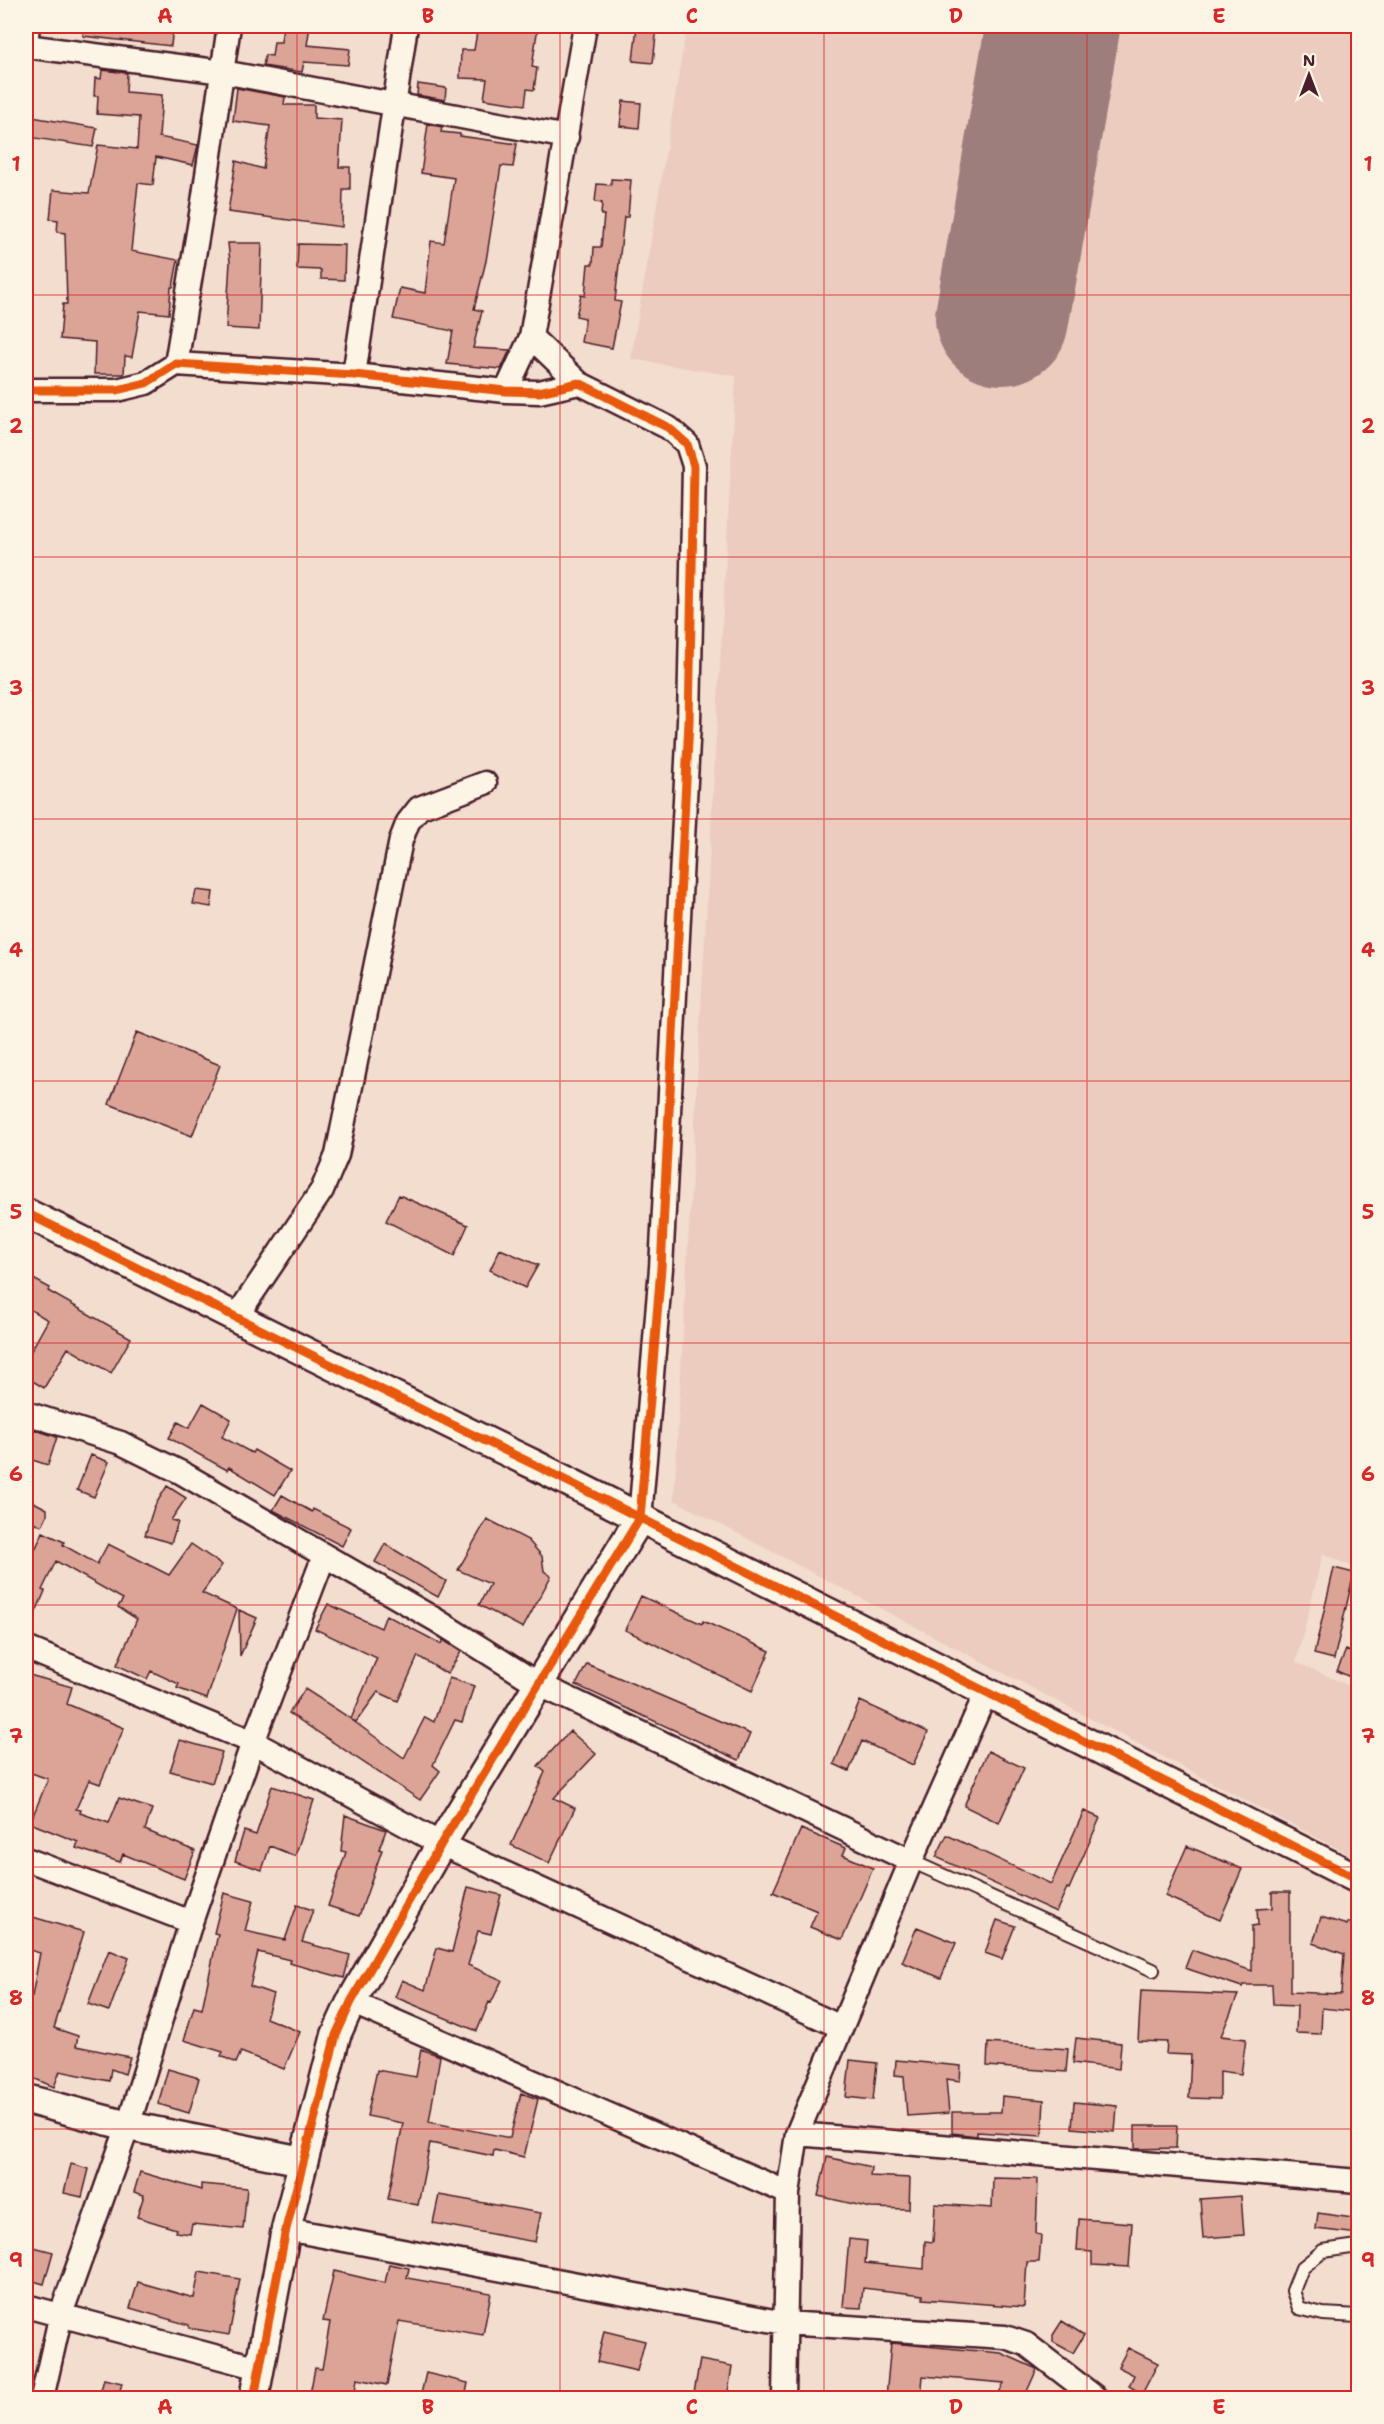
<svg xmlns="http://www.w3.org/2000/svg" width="1384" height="2424" font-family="'Shantell Sans',sans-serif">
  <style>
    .built { fill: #ebccbe }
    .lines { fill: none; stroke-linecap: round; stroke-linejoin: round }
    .runway { stroke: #9e7e7c; stroke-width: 134 }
    .building { fill: #dca497; stroke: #4a1f2b; stroke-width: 1.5 }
    .service-casing { stroke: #4a1f2b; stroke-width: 16 }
    .minor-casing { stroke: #4a1f2b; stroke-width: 27 }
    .tertiary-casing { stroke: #4a1f2b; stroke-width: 33 }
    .service { stroke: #fcf5e5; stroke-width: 12 }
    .minor { stroke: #fcf5e5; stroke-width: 22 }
    .tertiary { stroke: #fcf5e5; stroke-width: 28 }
    .cycleway-casing { stroke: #fcf5e5; stroke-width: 13 }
    .cycleway { stroke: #e8590c; stroke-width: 9 }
    .grid { fill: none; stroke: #d62828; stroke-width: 1.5; stroke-opacity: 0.55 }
    .neatline { fill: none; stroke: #d62828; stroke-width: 2 }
    .grid-label { font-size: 20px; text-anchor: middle; font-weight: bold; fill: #d62828 }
  </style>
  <rect width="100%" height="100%" fill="#f2ddce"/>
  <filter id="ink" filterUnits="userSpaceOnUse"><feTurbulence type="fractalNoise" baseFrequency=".0167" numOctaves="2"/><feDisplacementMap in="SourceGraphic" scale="12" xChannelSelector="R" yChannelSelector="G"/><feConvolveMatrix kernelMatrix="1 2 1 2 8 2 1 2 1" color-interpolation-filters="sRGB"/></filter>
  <g filter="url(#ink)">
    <path class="built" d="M 687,26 L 1358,26 L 1358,1570 L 1323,1553 L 1296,1662 L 1358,1690 L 1358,1859 L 674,1500 L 736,376 L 631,359 Z"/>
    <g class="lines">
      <path class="runway" d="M 1002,318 L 1053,26"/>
    </g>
    <path class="building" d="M 83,26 L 173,26 L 171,46 L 83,36 Z
      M 283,26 L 310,26 L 307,45 L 350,49 L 348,65 L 304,62 L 302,72 L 263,66 L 265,55 L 272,56 L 274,42 L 281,42 Z
      M 478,26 L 538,26 L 532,67 L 537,68 L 534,90 L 527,89 L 525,105 L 484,99 L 487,79 L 460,78 L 461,50 L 474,50 Z
      M 637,26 L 657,26 L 653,63 L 633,61 Z
      M 102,70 L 127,73 L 126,92 L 162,95 L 159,137 L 198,145 L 193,165 L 156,157 L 153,185 L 138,183 L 131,251 L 178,260 L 173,287 L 171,287 L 169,314 L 140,311 L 132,357 L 125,356 L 124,374 L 94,374 L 95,342 L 60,339 L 63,304 L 67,304 L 65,233 L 57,232 L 58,220 L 50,219 L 53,190 L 89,193 L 98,145 L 137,149 L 139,117 L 97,114 L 98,96 L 94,96 L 95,78 L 101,79 Z
      M 418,84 L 446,88 L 445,100 L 417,95 Z
      M 237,88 L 285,97 L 284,105 L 314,105 L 314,118 L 342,120 L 339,167 L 350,167 L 350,189 L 343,189 L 342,227 L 228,212 L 236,161 L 263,169 L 270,126 L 233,121 Z
      M 623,101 L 641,103 L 639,128 L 620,126 Z
      M 32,117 L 97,128 L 93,147 L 28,137 Z
      M 428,124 L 442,127 L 441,132 L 460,134 L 460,136 L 517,144 L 513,167 L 501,166 L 486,261 L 474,309 L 482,311 L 473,348 L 510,350 L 501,369 L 447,364 L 453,331 L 393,319 L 400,288 L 425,293 L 431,241 L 444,243 L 454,178 L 421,173 Z
      M 611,179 L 631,180 L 628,217 L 624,217 L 615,301 L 621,302 L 612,348 L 581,342 L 585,318 L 576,316 L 581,295 L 585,296 L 588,264 L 593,264 L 594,247 L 601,247 L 604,215 L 601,215 L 602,203 L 595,202 L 597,184 L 611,185 Z
      M 228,243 L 262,243 L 259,330 L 226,328 L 230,262 Z
      M 298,244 L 345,245 L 344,280 L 321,279 L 321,270 L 297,269 Z
      M 196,890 L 213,892 L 211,907 L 193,904 Z
      M 137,1032 L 220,1065 L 192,1136 L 109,1104 Z
      M 399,1195 L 468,1225 L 454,1256 L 386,1221 Z
      M 500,1249 L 538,1265 L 525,1288 L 490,1270 Z
      M 26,1275 L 50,1288 L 48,1291 L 131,1338 L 111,1373 L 68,1348 L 44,1388 L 26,1377 L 26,1360 L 48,1320 L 26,1307 Z
      M 203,1403 L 231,1419 L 222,1437 L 252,1453 L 254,1450 L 290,1471 L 275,1495 L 229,1467 L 227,1470 L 169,1438 L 178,1422 L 189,1428 Z
      M 29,1428 L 57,1437 L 48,1465 L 26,1458 L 26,1440 Z
      M 91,1455 L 109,1462 L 94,1497 L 77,1490 Z
      M 167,1486 L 186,1498 L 171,1520 L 178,1522 L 171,1543 L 145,1535 L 154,1507 Z
      M 282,1495 L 312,1512 L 313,1509 L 351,1528 L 342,1546 L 273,1510 Z
      M 26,1498 L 47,1509 L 47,1515 L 42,1526 L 26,1518 Z
      M 487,1519 L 528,1540 L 542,1556 L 544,1571 L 551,1576 L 523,1628 L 479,1605 L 490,1584 L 458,1570 Z
      M 43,1532 L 64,1542 L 63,1545 L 97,1564 L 108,1544 L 169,1575 L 191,1544 L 222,1565 L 202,1593 L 237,1609 L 207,1699 L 177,1688 L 179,1684 L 151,1671 L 147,1679 L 117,1665 L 137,1619 L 118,1607 L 123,1599 L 56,1561 L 42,1590 L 45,1591 L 26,1635 L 26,1570 Z
      M 385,1544 L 446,1581 L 438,1597 L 375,1562 Z
      M 1334,1568 L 1354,1573 L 1334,1659 L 1314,1654 Z
      M 641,1596 L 702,1624 L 703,1621 L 770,1651 L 752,1691 L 625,1630 Z
      M 328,1604 L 381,1628 L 386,1615 L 441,1644 L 443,1640 L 461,1652 L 447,1674 L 418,1656 L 398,1701 L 378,1692 L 356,1722 L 352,1720 L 404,1758 L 425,1717 L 434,1722 L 449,1678 L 474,1686 L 462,1722 L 455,1720 L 433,1765 L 440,1771 L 420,1800 L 289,1713 L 305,1689 L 351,1719 L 377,1658 L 315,1629 Z
      M 239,1610 L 257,1618 L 240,1656 Z
      M 1346,1650 L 1359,1656 L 1359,1681 L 1337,1671 Z
      M 587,1664 L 750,1734 L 739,1760 L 576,1685 Z
      M 26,1674 L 72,1687 L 67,1704 L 124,1728 L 100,1784 L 89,1780 L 76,1809 L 81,1810 L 80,1813 L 109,1823 L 119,1798 L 152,1809 L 145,1830 L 195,1851 L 184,1879 L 123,1854 L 120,1862 L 76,1848 L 78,1842 L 30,1823 L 48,1779 L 26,1771 Z
      M 860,1701 L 928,1732 L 913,1765 L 862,1741 L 849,1771 L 834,1764 Z
      M 570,1731 L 596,1754 L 554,1798 L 575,1808 L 549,1863 L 511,1845 L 545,1772 L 538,1766 Z
      M 180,1740 L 222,1752 L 212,1783 L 170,1771 Z
      M 988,1751 L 1024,1768 L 999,1823 L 964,1806 Z
      M 272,1786 L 314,1800 L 295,1856 L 270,1846 L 262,1870 L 235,1861 L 244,1831 L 256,1835 Z
      M 1084,1811 L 1100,1818 L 1069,1889 L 1067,1888 L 1056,1912 L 936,1857 L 947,1835 L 1051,1884 Z
      M 345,1815 L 386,1830 L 379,1849 L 382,1850 L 359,1916 L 328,1906 L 346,1852 L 341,1851 Z
      M 801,1829 L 846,1848 L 843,1855 L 873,1868 L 842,1940 L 810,1927 L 817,1911 L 773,1892 Z
      M 1187,1846 L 1242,1869 L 1220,1920 L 1165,1896 Z
      M 468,1887 L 501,1895 L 491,1934 L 478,1931 L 468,1965 L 502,1980 L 491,2003 L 489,2002 L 477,2031 L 395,1997 L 402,1980 L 425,1990 L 437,1948 L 452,1952 Z
      M 1272,1892 L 1290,1892 L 1290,1992 L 1341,1994 L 1344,1954 L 1313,1943 L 1321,1917 L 1347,1925 L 1347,1923 L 1359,1923 L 1359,2012 L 1322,2008 L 1321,2034 L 1296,2033 L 1297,2006 L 1273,2005 L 1272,1985 L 1243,1985 L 1242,1987 L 1185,1968 L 1192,1950 L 1252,1971 L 1252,1926 L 1258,1925 L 1257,1909 L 1272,1908 Z
      M 224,1893 L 253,1901 L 245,1931 L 285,1940 L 297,1905 L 313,1910 L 302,1942 L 350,1955 L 344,1978 L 289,1963 L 290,1960 L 258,1952 L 250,1986 L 273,1994 L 266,2018 L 300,2032 L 284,2069 L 241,2052 L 236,2063 L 221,2056 L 223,2052 L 184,2040 L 194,2007 L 202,2009 L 218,1934 L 214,1933 Z
      M 26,1915 L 84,1932 L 54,2028 L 78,2036 L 76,2046 L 130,2057 L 125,2074 L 111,2069 L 109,2081 L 60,2071 L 54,2087 L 26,2075 L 26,1994 L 32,1996 L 40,1953 L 26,1949 Z
      M 997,1920 L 1015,1926 L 1002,1959 L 985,1953 Z
      M 917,1927 L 956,1943 L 941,1978 L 902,1962 Z
      M 109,1950 L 129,1958 L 109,2011 L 88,2004 Z
      M 1141,1991 L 1238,1995 L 1221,2036 L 1246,2039 L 1241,2074 L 1220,2071 L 1220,2099 L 1189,2098 L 1191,2055 L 1166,2054 L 1167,2042 L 1138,2041 Z
      M 1076,2038 L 1121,2043 L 1119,2069 L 1073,2063 Z
      M 988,2043 L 1068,2049 L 1066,2072 L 987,2066 Z
      M 421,2049 L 440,2056 L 429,2122 L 510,2138 L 521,2093 L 538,2099 L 524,2157 L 494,2150 L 493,2156 L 430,2143 L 418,2205 L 388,2199 L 403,2123 L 367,2116 L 377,2070 L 416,2077 Z
      M 850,2060 L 877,2063 L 873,2100 L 846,2097 Z
      M 896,2060 L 961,2066 L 960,2081 L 946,2079 L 949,2113 L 907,2116 L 904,2076 L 895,2075 Z
      M 168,2069 L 199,2078 L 189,2113 L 158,2104 Z
      M 1002,2096 L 1044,2100 L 1042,2136 L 977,2132 L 977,2136 L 952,2133 L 952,2112 L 1001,2112 Z
      M 1074,2102 L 1117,2106 L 1115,2132 L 1072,2128 Z
      M 1135,2126 L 1177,2126 L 1176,2148 L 1135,2149 Z
      M 827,2157 L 871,2167 L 870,2176 L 910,2178 L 909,2209 L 871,2208 L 818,2196 Z
      M 71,2164 L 89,2169 L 82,2197 L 64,2193 Z
      M 140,2172 L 201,2190 L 201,2184 L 247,2188 L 243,2229 L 192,2224 L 190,2234 L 175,2232 L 176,2229 L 137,2217 L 144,2195 L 134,2192 Z
      M 993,2178 L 1038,2179 L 1036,2234 L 1041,2235 L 1039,2262 L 1027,2262 L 1024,2307 L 923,2299 L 923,2295 L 863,2288 L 861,2308 L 843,2307 L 849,2239 L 867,2241 L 865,2263 L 924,2269 L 925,2241 L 933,2242 L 935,2204 L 992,2208 Z
      M 439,2195 L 541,2213 L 535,2242 L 433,2223 Z
      M 1241,2196 L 1244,2235 L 1203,2238 L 1200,2199 Z
      M 1318,2213 L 1359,2219 L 1359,2234 L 1316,2229 Z
      M 1079,2219 L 1132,2223 L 1129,2267 L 1092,2265 L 1092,2252 L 1077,2251 Z
      M 26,2245 L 53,2252 L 44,2284 L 26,2279 Z
      M 389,2264 L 409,2268 L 407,2278 L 491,2293 L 483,2335 L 399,2321 L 387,2385 L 357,2379 L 354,2398 L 334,2398 L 310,2394 L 315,2368 L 322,2369 L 330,2322 L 323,2321 L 334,2271 L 385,2283 Z
      M 199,2272 L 240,2279 L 229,2335 L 189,2328 L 189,2325 L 130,2308 L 138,2282 L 194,2298 Z
      M 1062,2321 L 1084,2335 L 1073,2353 L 1053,2342 L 1053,2335 Z
      M 604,2331 L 645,2341 L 637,2371 L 597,2362 Z
      M 891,2343 L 1001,2353 L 1037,2369 L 1024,2398 L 997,2398 L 1004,2383 L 923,2376 L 921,2398 L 886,2398 Z
      M 1128,2348 L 1158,2363 L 1142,2394 L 1129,2386 L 1134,2375 L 1118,2367 Z
      M 700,2360 L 732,2366 L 727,2398 L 693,2398 Z
      M 426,2373 L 468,2383 L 465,2398 L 420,2398 Z
      M 104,2379 L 122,2383 L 118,2398 L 99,2398 Z"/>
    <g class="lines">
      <defs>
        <path id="service" d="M 911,1861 L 1153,1970
          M 1358,2246 L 1323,2251 L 1302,2268 L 1293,2291 L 1299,2308 L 1323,2314 L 1358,2316"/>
        <path id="minor" d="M 26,44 L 28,26
          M 26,46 L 223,72 L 567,137
          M 531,337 L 579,383
          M 176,364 L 203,202 L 229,26
          M 354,375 L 406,26
          M 26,390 L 117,390 L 146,383 L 176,364 L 354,375 L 506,391 L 539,392 L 579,383 L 669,428 L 687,444 L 694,466 L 689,722 L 661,1268 L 640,1518
          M 506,391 L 531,337 L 585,26
          M 237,1316 L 322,1190 L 337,1155 L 401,840 L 408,822 L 419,808 L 485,783
          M 26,1413 L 121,1443 L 182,1473 L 436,1620 L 538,1684 L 911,1861
          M 26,1648 L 253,1742 L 441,1844 L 841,2027
          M 26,1859 L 191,1922
          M 351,2002 L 788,2193
          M 797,2134 L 1358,2181
          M 286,2229 L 784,2323 L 1005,2337 L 1026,2344 L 1096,2398
          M 26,2306 L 259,2368
          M 42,2398 L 61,2314 L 128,2126 L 191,1922 L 253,1742 L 324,1556
          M 784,2398 L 788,2193 L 797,2134 L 911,1861 L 986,1693"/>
        <path id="tertiary" d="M 26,1213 C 196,1296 364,1383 535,1465 L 1358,1879
          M 26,2099 L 128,2126 L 302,2161
          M 254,2398 L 286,2229 L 336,2035 L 351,2002 L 441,1844 L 640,1518"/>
      </defs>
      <use href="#service" class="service-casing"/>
      <use href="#minor" class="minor-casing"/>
      <use href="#tertiary" class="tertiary-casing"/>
      <use href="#service" class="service"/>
      <use href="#minor" class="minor"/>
      <use href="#tertiary" class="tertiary"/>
      <defs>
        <path id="cycleway" d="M 26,390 L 117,390 L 146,383 L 176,364 L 354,375 L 506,391 L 539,392 L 579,383 L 669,428 L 687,444 L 694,466 L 689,722 L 661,1268 L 640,1518 L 441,1844 L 351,2002 L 336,2035 L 286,2229 L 254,2398
          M 26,1213 C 196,1296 364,1383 535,1465 L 1358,1879"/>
      </defs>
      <use href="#cycleway" class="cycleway-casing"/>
      <use href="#cycleway" class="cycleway"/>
    </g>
  </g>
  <path class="grid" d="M 297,26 L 297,2398M 560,26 L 560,2398M 824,26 L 824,2398M 1087,26 L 1087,2398M 26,295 L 1358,295M 26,557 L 1358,557M 26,819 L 1358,819M 26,1081 L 1358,1081M 26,1343 L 1358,1343M 26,1605 L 1358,1605M 26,1867 L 1358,1867M 26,2129 L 1358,2129"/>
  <rect width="1384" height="2424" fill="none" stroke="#fcf5e5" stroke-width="66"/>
  <g transform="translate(1309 75)" stroke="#fcf5e5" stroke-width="4.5" paint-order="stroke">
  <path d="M0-4.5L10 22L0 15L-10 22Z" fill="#4a1f2b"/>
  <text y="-9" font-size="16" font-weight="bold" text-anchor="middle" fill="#4a1f2b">N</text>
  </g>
  <rect x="33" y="33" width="1318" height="2358" class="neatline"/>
  <g class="grid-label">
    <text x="165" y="23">A</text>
    <text x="428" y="23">B</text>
    <text x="692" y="23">C</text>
    <text x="956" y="23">D</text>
    <text x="1219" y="23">E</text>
    <text x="16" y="171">1</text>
    <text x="1368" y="171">1</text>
    <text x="16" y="433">2</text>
    <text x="1368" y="433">2</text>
    <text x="16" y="695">3</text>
    <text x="1368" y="695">3</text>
    <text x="16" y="957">4</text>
    <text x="1368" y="957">4</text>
    <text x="16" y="1219">5</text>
    <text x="1368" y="1219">5</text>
    <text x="16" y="1481">6</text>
    <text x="1368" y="1481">6</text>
    <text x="16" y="1743">7</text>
    <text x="1368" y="1743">7</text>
    <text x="16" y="2005">8</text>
    <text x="1368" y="2005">8</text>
    <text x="16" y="2267">9</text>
    <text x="1368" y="2267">9</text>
    <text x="165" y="2414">A</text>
    <text x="428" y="2414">B</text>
    <text x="692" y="2414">C</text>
    <text x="956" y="2414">D</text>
    <text x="1219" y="2414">E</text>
  </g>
</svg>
